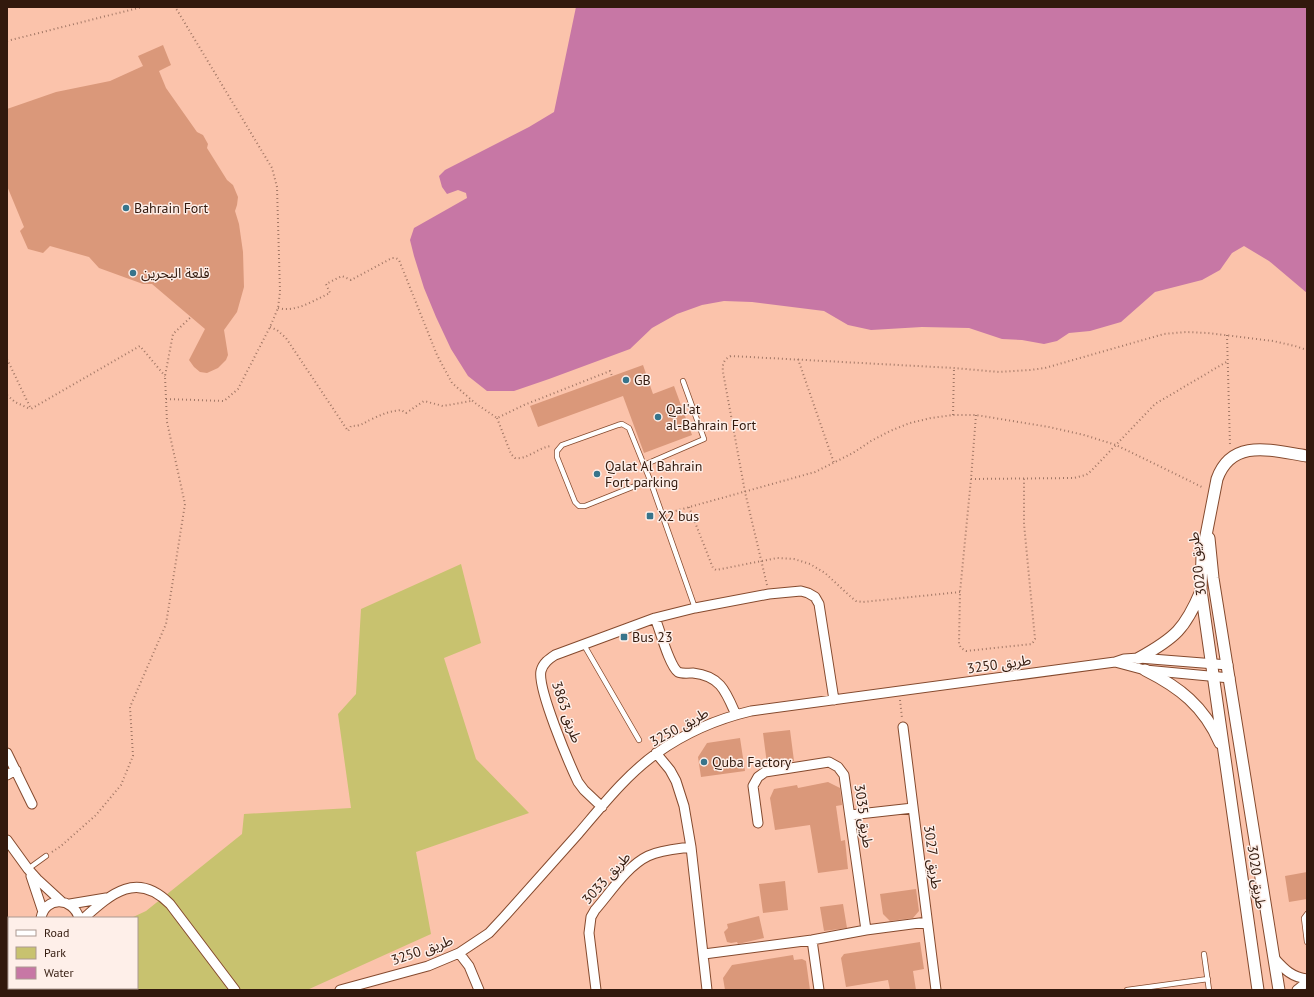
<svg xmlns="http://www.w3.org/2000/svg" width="1314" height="997" font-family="'PT Sans','Noto Sans Arabic',sans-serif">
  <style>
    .green { fill: #c8c26f }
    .water { fill: #c777a5 }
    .building { fill: #da987a }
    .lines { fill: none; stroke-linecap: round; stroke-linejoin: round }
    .service-casing { stroke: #854a2e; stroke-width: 6 }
    .minor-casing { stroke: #854a2e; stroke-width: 11 }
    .tertiary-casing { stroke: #854a2e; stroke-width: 13 }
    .path { stroke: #a27765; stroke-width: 2; stroke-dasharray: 1 3; stroke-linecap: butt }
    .service { stroke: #fff; stroke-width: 4.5 }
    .minor { stroke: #fff; stroke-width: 9 }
    .tertiary { stroke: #fff; stroke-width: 11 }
    .poi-dot { fill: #37748b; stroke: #feefe9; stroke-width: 1.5 }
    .labels { text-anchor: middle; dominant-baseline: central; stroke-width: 3; stroke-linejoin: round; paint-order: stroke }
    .poi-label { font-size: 14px; fill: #32190d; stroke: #feefe9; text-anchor: start }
    .street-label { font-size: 14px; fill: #32190d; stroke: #feefe9 }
  </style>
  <rect width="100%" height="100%" fill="#fbc3ab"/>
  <path class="green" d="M 461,564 L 481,643 L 444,658 L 476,759 L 529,813 L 416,852 L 431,934 L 307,990 L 7,990 L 7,953 L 9,953 L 9,988 L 137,988 L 137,918 L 131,918 L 146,911 L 242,834 L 244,814 L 351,808 L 338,714 L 356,694 L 361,609 Z"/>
  <path class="water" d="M 576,7 L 1307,7 L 1307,293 L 1269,261 L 1244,246 L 1232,253 L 1220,270 L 1202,280 L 1155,292 L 1121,322 L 1090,331 L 1069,333 L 1057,341 L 1044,344 L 1022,340 L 1002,339 L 969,328 L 922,327 L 871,330 L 848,325 L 824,311 L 752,302 L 724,301 L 702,305 L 677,314 L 652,328 L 630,349 L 549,379 L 514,391 L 487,391 L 468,376 L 451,349 L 436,317 L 424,288 L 414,256 L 410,240 L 414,228 L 467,198 L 466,193 L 458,190 L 447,194 L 442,187 L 439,176 L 445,170 L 529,127 L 554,112 Z"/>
  <path class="building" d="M 163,45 L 171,65 L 159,71 L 166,88 L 197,132 L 203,135 L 208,144 L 207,148 L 227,180 L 233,185 L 238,197 L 237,205 L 235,211 L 239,224 L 243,252 L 244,287 L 237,312 L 224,330 L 228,355 L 226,360 L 218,368 L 207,373 L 200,372 L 194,367 L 189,360 L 205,329 L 152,284 L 143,284 L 99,268 L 89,257 L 50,246 L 43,253 L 28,249 L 20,231 L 24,227 L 7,186 L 7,109 L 56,92 L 110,81 L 143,66 L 138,56 Z
    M 643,365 L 653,394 L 674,386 L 692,435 L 644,453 L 623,396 L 538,427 L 530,406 Z
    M 790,730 L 794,761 L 767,764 L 763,733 Z
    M 740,738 L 745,771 L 701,777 L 698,757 L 707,743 Z
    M 828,782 L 840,788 L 842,805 L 836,806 L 841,841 L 845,840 L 848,869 L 818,873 L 810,825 L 775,830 L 770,798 L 774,789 L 797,785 L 798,788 Z
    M 1307,872 L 1307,899 L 1289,902 L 1285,876 Z
    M 785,881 L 788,910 L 763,913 L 759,884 Z
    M 916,889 L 919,911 L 913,918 L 890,921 L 883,914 L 880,894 Z
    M 843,904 L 847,928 L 824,931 L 820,907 Z
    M 759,916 L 764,938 L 738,944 L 737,942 L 731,943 L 727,942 L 724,932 L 728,928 L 727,924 Z
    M 920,942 L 924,969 L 913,971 L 916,990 L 890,990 L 888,980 L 846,987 L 841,958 L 844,954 Z
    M 793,955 L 794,960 L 802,959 L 806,961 L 810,990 L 725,990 L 723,978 L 732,965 Z"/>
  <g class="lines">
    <defs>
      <path id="service" d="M 644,465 L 704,439 L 683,381
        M 650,480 L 585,506 L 579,506 L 575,502 L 557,457 L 557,451 L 562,445 L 618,425 L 622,424 L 629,428 L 650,480 L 695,608
        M 584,645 L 639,740
        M 28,869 L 46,856
        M 1307,914 L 1304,918 L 1307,942
        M 1204,954 L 1209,990
        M 1127,990 L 1208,979"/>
      <path id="minor" d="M 655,618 C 660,630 669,665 678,672 C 682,674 688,673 693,673 C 721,676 726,692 736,715
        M 1115,662 L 1145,670 L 1230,678
        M 903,727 L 936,990
        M 7,753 L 32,804
        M 656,753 L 670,770 L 676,781 L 684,806 L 691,847 L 707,990
        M 7,775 L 16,770
        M 602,807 L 584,790 L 578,782 C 569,763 537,688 541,671 C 543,663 549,659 555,655 L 655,618 L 695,608 L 769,594 L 801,591 L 808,593 L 815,597 L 819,604 L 834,700
        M 850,815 L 913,808
        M 758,823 L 753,786 L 758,777 L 765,772 L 829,762 L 838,767 L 844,775 L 866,930
        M 7,840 L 28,869 L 37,879 L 62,902
        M 31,876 L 43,912
        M 70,904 L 106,898
        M 41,918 C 45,896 73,897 79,918
        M 84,918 C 112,893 137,871 170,904 L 235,990
        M 7,930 L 9,929
        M 812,940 L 819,990
        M 459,953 L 469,966 L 479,990
        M 704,954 L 812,940 L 866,930 L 927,922
        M 1275,959 C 1285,970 1292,977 1307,979
        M 84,988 L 85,990
        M 340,990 L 428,966 L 459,953 L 489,933 L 503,918 C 528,890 553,862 578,834 C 602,806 626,775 657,753 C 685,733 717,719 751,711 L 1115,662 L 1124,659 L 1139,658 L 1228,665
        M 596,990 L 589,933 L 591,917 L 595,910 C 610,893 627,866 648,856 C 661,850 677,849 691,847
        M 1297,990 L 1307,982"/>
      <path id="tertiary" d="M 1209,538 L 1213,578 L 1279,990
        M 1139,658 C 1175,638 1185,629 1201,591
        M 1145,670 C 1179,687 1204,706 1220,743
        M 1258,990 L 1201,590 L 1202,556 L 1217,479 C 1232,437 1273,451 1307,456"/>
    </defs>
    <use href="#service" class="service-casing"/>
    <use href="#minor" class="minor-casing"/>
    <use href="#tertiary" class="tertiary-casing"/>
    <path class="path" d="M 7,41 L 142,7
      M 278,308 C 296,313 314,300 330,293 L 326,284 L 342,276 L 351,280 L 392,258 L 396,258 L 399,260 L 437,355 L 452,383 L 475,403 L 497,418 L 524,405 L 610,371 L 612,376
      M 270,327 L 277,330 L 286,338 L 348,431 L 351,426 C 362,426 363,423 372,419 C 382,414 391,411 401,410 L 406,413 L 424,401 L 443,406 L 471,401
      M 1227,335 L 1230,446
      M 7,359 L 31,409 L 140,346 L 165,376
      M 798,359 L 834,463
      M 7,395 L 15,402 L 30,409
      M 166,399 L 224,401 L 238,389 L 270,327 L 278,308 L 280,292 L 277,187 L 272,168 L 177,10 L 174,7
      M 953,415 L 954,368
      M 976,415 L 971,479 L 960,592 L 959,644 L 961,648 L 966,651 L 1032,644 L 1035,639 L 1024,524 L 1024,478
      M 497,418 L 511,454 L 515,458 C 527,460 539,447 551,446
      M 971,479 L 1074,478 L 1086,475 L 1091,471 L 1155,404 L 1228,361
      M 689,507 L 713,568 L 716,570 L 777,558 L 794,559 L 810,564 L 825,573 L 851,597 L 856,601 L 863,602 L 960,592
      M 668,513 L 815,472 L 853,453 L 871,441 L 890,431 L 910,423 L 931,418 L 953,415 L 976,415 L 1049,427 L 1084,435 L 1116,445 L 1204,488
      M 767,585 L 745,492 L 723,372 C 722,364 724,359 731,356 L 954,368 L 999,372 L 1030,370 L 1045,368 L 1164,334 L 1186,332 L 1208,333 L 1273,341 L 1295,346 L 1307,350
      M 900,700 L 902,718
      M 52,852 L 61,846 L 96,815 L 121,785 L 133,756 L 130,707 L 166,624 L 185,504 L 167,422 L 165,376 L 173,334 L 191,317"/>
    <use href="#service" class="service"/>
    <use href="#minor" class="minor"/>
    <use href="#tertiary" class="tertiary"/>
  </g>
  <g class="poi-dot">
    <circle cx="126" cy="208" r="4"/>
    <circle cx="133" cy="273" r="4"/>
    <circle cx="626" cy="380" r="4"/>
    <circle cx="658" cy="417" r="4"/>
    <circle cx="597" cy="474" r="4"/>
    <rect x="646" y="512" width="8" height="8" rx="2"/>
    <rect x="620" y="633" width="8" height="8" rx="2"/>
    <circle cx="704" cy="762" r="4"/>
  </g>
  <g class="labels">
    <g class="poi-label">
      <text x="134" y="208">Bahrain Fort</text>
      <text x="141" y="273">قلعة البحرين</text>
      <text x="634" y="380">GB</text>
      <text x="666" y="409">Qal'at<tspan x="666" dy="16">al-Bahrain Fort</tspan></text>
      <text x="605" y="466">Qalat Al Bahrain<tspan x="605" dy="16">Fort parking</tspan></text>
      <text x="658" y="516">X2 bus</text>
      <text x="632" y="637">Bus 23</text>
      <text x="712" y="762">Quba Factory</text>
    </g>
    <g class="street-label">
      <text transform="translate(1197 564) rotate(-97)">طريق 3020</text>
      <text transform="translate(999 664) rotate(-8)">طريق 3250</text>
      <text transform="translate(567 712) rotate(71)">طريق 3863</text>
      <text transform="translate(679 727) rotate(-29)">طريق 3250</text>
      <text transform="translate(864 816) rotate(82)">طريق 3035</text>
      <text transform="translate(933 857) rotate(83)">طريق 3027</text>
      <text transform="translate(1257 877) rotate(82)">طريق 3020</text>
      <text transform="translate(606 878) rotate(-48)">طريق 3033</text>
      <text transform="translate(422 950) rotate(-19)">طريق 3250</text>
    </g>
  </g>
  <rect width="1314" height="997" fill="none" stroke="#32190d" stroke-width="16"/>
  <rect x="8" y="917" width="130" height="72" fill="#feefe9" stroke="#ac9991"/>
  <rect x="16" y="930" width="20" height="6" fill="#ffffff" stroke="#ac9991"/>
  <text x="44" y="937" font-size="12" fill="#32190d">Road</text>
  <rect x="16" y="947" width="20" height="12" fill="#c8c26f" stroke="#ac9991"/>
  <text x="44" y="957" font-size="12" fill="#32190d">Park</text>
  <rect x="16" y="967" width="20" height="12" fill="#c777a5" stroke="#ac9991"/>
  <text x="44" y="977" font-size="12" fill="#32190d">Water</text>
</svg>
